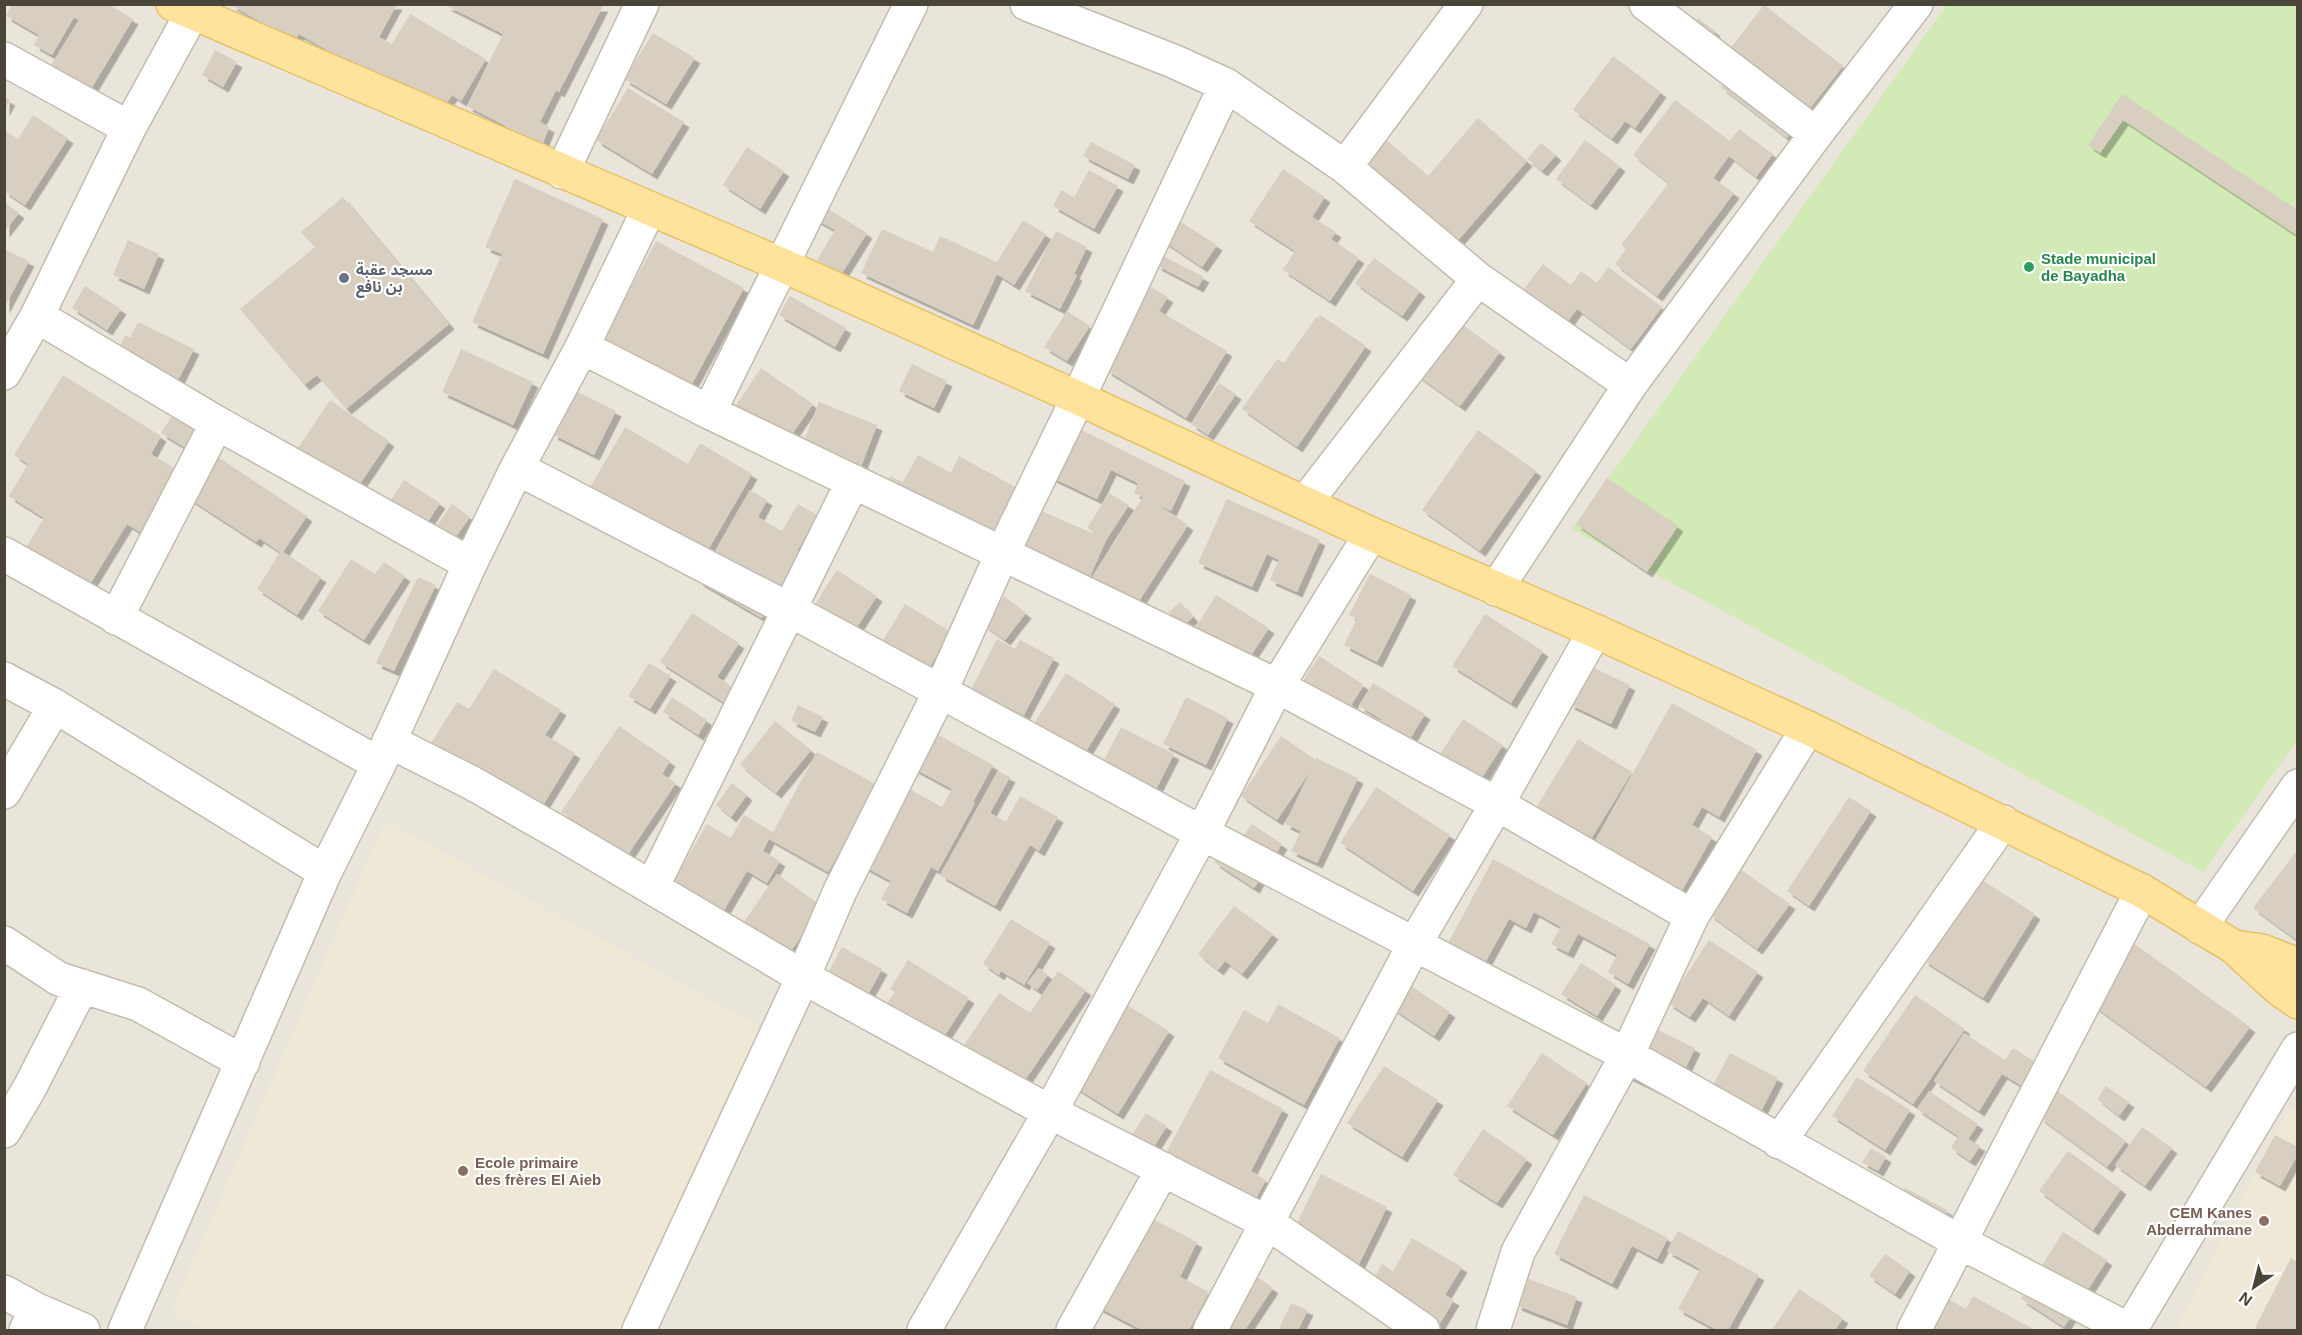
<svg xmlns="http://www.w3.org/2000/svg" width="2302" height="1335" font-family="Helvetica,'Noto Sans Arabic',sans-serif">
  <style>
    .residential { fill: #eae5da }
    .education { fill: #efe8d6 }
    .green { fill: #d2eab5 }
    .building { fill: #d8cfc1; filter: url(#shadow) }
    .lines { fill: none; stroke-linecap: round; stroke-linejoin: round }
    .minor-casing { stroke: #c2bbae; stroke-width: 36 }
    .major-casing { stroke: #e6c16a; stroke-width: 36 }
    .minor { stroke: #fff; stroke-width: 33 }
    .major { stroke: #ffe39c; stroke-width: 33 }
    .leisure-dot { fill: #2e9e5b; stroke: #fff; stroke-width: 2 }
    .worship-dot { fill: #6b7280; stroke: #fff; stroke-width: 2 }
    .education-dot { fill: #8d6e63; stroke: #fff; stroke-width: 2 }
    .labels { text-anchor: middle; dominant-baseline: central; stroke-width: 4.5; stroke-linejoin: round; paint-order: stroke }
    .leisure-label { font-size: 15px; font-weight: bold; fill: #27864d; stroke: #fff; text-anchor: start }
    .worship-label { font-size: 15px; font-weight: bold; fill: #5b616d; stroke: #fff; text-anchor: start }
    .education-label { font-size: 15px; font-weight: bold; fill: #785e54; stroke: #fff; text-anchor: start }
  </style>
  <defs>
    <filter id="shadow"><feDropShadow dx="5.5" dy="5.5" stdDeviation="0" flood-color="#0004"/></filter>
  </defs>
  <rect width="100%" height="100%" fill="#f6f3ec"/>
  <path class="residential" d="M 5,5 L 2297,5 L 2297,1330 L 5,1330 Z"/>
  <path class="education" d="M 385,820 L 762,1028 L 619,1330 L 208,1330 L 170,1314 Z
    M 2289,1107 L 2297,1111 L 2297,1330 L 2175,1330 Z"/>
  <path class="green" d="M 1947,5 L 2297,5 L 2297,741 L 2203,872 L 1572,529 Z"/>
  <path class="building" d="M 12,4 L 108,4 L 133,19 L 76,114 L 50,67 L 79,20 L 74,17 L 52,55 L 34,45 L 39,35 L 6,16 Z
    M 230,4 L 397,4 L 379,37 L 392,44 L 410,14 L 486,59 L 461,101 L 452,95 L 442,110 L 370,75 L 299,34 L 294,42 Z
    M 445,5 L 603,6 L 559,92 L 556,90 L 540,122 L 549,127 L 540,151 L 502,136 L 506,126 L 467,106 L 503,34 Z
    M 1764,5 L 1843,66 L 1787,138 L 1721,87 L 1730,75 L 1682,38 L 1698,18 L 1715,31 L 1704,45 L 1722,59 Z
    M 653,33 L 695,58 L 666,104 L 624,79 Z
    M 215,50 L 237,62 L 223,87 L 202,75 Z
    M 1613,56 L 1661,92 L 1635,128 L 1625,121 L 1612,139 L 1573,110 Z
    M 628,88 L 684,122 L 652,174 L 596,140 Z
    M 2122,94 L 2298,210 L 2298,236 L 2123,120 L 2100,153 L 2088,145 Z
    M 4,97 L 10,100 L 4,111 Z
    M 1675,100 L 1730,141 L 1739,129 L 1773,154 L 1756,177 L 1729,156 L 1713,178 L 1734,193 L 1657,296 L 1615,264 L 1626,249 L 1621,245 L 1669,183 L 1633,155 Z
    M 33,115 L 68,138 L 25,205 L 4,191 L 4,130 L 18,139 Z
    M 1478,118 L 1527,161 L 1454,245 L 1347,182 L 1384,138 L 1428,176 Z
    M 1585,140 L 1620,166 L 1591,205 L 1556,179 Z
    M 1091,142 L 1135,165 L 1128,179 L 1083,156 Z
    M 1541,143 L 1556,155 L 1542,171 L 1527,159 Z
    M 747,147 L 784,171 L 760,209 L 723,185 Z
    M 1283,169 L 1325,197 L 1312,217 L 1336,232 L 1331,239 L 1359,258 L 1330,301 L 1283,270 L 1295,251 L 1249,221 Z
    M 1089,170 L 1118,186 L 1094,229 L 1053,206 L 1061,190 L 1074,197 Z
    M 515,179 L 603,219 L 543,354 L 472,322 L 502,254 L 485,247 Z
    M 343,197 L 449,324 L 346,409 L 317,375 L 304,385 L 240,309 L 315,247 L 301,232 Z
    M 4,202 L 19,213 L 4,232 Z
    M 820,204 L 867,233 L 841,275 L 817,260 L 835,230 L 812,217 Z
    M 1176,219 L 1217,245 L 1202,267 L 1162,240 Z
    M 1023,220 L 1046,234 L 1014,285 L 997,274 L 973,325 L 861,273 L 882,229 L 933,252 L 940,236 L 997,262 Z
    M 1056,231 L 1087,247 L 1074,274 L 1077,275 L 1060,309 L 1025,291 Z
    M 128,240 L 159,254 L 144,289 L 113,275 Z
    M 656,241 L 744,288 L 681,404 L 588,367 Z
    M 4,249 L 29,261 L 4,308 Z
    M 1161,255 L 1204,277 L 1198,287 L 1156,265 Z
    M 1374,258 L 1420,291 L 1402,316 L 1355,283 Z
    M 1543,264 L 1571,285 L 1581,271 L 1597,283 L 1608,267 L 1662,307 L 1631,349 L 1577,309 L 1551,344 L 1511,306 Z
    M 85,286 L 121,309 L 107,330 L 72,308 Z
    M 1151,287 L 1168,297 L 1159,311 L 1227,351 L 1186,418 L 1106,370 L 1132,327 L 1128,324 Z
    M 790,296 L 846,328 L 835,347 L 779,315 Z
    M 1067,311 L 1090,326 L 1067,361 L 1044,347 Z
    M 1320,315 L 1366,346 L 1297,447 L 1242,409 L 1277,359 L 1284,363 L 1316,317 L 1318,318 Z
    M 1453,318 L 1500,352 L 1460,406 L 1414,373 Z
    M 138,322 L 194,349 L 171,394 L 111,363 L 125,335 L 130,338 Z
    M 461,349 L 533,382 L 513,425 L 442,392 Z
    M 912,364 L 947,381 L 934,408 L 899,391 Z
    M 761,368 L 813,404 L 776,457 L 724,423 Z
    M 63,375 L 161,436 L 151,454 L 186,475 L 148,537 L 127,524 L 84,594 L 17,562 L 44,518 L 9,496 L 28,464 L 14,455 Z
    M 1219,383 L 1236,394 L 1208,435 L 1191,424 Z
    M 574,390 L 616,411 L 594,455 L 552,434 Z
    M 330,400 L 389,441 L 349,500 L 290,460 Z
    M 819,402 L 877,425 L 854,485 L 796,462 Z
    M 173,414 L 201,431 L 189,450 L 161,433 Z
    M 625,427 L 688,464 L 700,443 L 752,474 L 693,576 L 577,510 Z
    M 1075,427 L 1185,481 L 1171,511 L 1157,504 L 1188,525 L 1125,623 L 1009,574 L 1037,509 L 1099,536 L 1087,528 L 1109,493 L 1129,505 L 1106,540 L 1085,588 L 1143,497 L 1134,493 L 1138,483 L 1111,470 L 1097,499 L 1051,477 Z
    M 1478,430 L 1536,471 L 1480,551 L 1422,510 Z
    M 215,455 L 307,516 L 283,552 L 321,577 L 297,615 L 257,589 L 280,552 L 259,538 L 256,542 L 187,497 Z
    M 918,455 L 951,473 L 959,456 L 1017,488 L 982,552 L 877,498 L 890,476 L 903,482 Z
    M 1607,478 L 1678,526 L 1647,572 L 1576,524 Z
    M 404,480 L 440,503 L 414,543 L 378,520 Z
    M 750,490 L 767,500 L 758,517 L 782,531 L 798,504 L 817,515 L 797,551 L 800,553 L 762,618 L 698,581 Z
    M 1227,499 L 1320,540 L 1297,592 L 1270,580 L 1279,560 L 1267,554 L 1252,587 L 1198,563 Z
    M 452,504 L 470,517 L 447,549 L 429,536 Z
    M 351,559 L 375,574 L 384,562 L 405,576 L 364,640 L 318,611 Z
    M 837,570 L 877,596 L 843,649 L 803,623 Z
    M 1370,574 L 1411,595 L 1377,662 L 1344,645 L 1357,619 L 1349,615 Z
    M 418,577 L 436,585 L 394,671 L 376,663 Z
    M 1216,595 L 1269,628 L 1250,657 L 1185,645 Z
    M 1004,596 L 1026,613 L 1005,640 L 983,624 Z
    M 1180,602 L 1193,617 L 1182,627 L 1169,612 Z
    M 905,604 L 951,632 L 917,688 L 871,660 Z
    M 692,613 L 739,643 L 717,677 L 737,690 L 728,705 L 660,662 Z
    M 1485,614 L 1543,651 L 1511,703 L 1452,666 Z
    M 997,639 L 1015,649 L 1020,640 L 1054,658 L 1018,726 L 966,699 Z
    M 1319,656 L 1364,685 L 1351,705 L 1372,719 L 1290,701 Z
    M 649,663 L 671,676 L 650,709 L 628,696 Z
    M 1588,665 L 1630,685 L 1611,724 L 1569,704 Z
    M 494,669 L 561,710 L 545,735 L 575,753 L 535,818 L 426,751 L 457,702 L 469,709 Z
    M 1066,673 L 1115,704 L 1080,761 L 1030,730 Z
    M 1373,683 L 1425,714 L 1400,756 L 1370,738 L 1381,719 L 1359,706 Z
    M 672,697 L 707,720 L 698,735 L 663,712 Z
    M 1186,697 L 1228,718 L 1206,765 L 1163,744 Z
    M 1672,703 L 1757,750 L 1719,817 L 1702,807 L 1692,825 L 1712,837 L 1679,896 L 1586,857 Z
    M 798,705 L 823,717 L 815,732 L 791,721 Z
    M 1463,719 L 1503,745 L 1466,802 L 1426,776 Z
    M 775,721 L 811,750 L 776,793 L 740,765 Z
    M 619,726 L 670,761 L 662,774 L 676,783 L 627,856 L 561,812 Z
    M 1121,727 L 1174,754 L 1147,807 L 1094,780 Z
    M 933,732 L 993,765 L 973,802 L 975,803 L 938,871 L 931,867 L 907,913 L 881,899 L 891,881 L 863,866 L 906,787 L 942,807 L 952,789 L 913,768 Z
    M 1281,736 L 1316,760 L 1316,758 L 1358,778 L 1317,863 L 1291,851 L 1301,831 L 1285,824 L 1311,770 L 1277,820 L 1241,796 Z
    M 1578,739 L 1632,772 L 1580,857 L 1526,824 Z
    M 817,752 L 877,785 L 828,872 L 769,839 L 763,851 L 780,861 L 767,883 L 747,871 L 713,929 L 663,899 L 707,824 L 731,838 L 744,815 L 773,832 Z
    M 998,771 L 1010,777 L 990,813 L 1006,822 L 1020,796 L 1058,817 L 1039,851 L 1030,845 L 995,906 L 940,875 Z
    M 732,783 L 747,795 L 731,817 L 716,805 Z
    M 1376,787 L 1450,835 L 1413,891 L 1340,843 Z
    M 1849,797 L 1871,811 L 1809,906 L 1787,891 Z
    M 1252,824 L 1282,844 L 1254,888 L 1214,862 L 1232,833 L 1241,839 Z
    M 2298,849 L 2298,941 L 2253,908 Z
    M 1493,859 L 1650,944 L 1628,984 L 1608,972 L 1617,955 L 1578,934 L 1568,953 L 1551,944 L 1561,927 L 1534,912 L 1526,928 L 1509,919 L 1486,961 L 1479,957 L 1466,980 L 1437,964 Z
    M 1741,870 L 1790,904 L 1757,949 L 1709,914 Z
    M 777,874 L 822,906 L 786,958 L 741,926 Z
    M 1976,876 L 2035,914 L 1983,998 L 1923,960 Z
    M 1234,906 L 1273,934 L 1242,974 L 1225,961 L 1218,970 L 1198,954 Z
    M 1011,919 L 1050,943 L 1024,985 L 1001,971 L 999,975 L 983,964 Z
    M 1709,940 L 1758,972 L 1729,1016 L 1703,998 L 1690,1017 L 1668,1003 Z
    M 2135,944 L 2250,1027 L 2206,1087 L 2091,1004 Z
    M 842,947 L 882,969 L 864,1002 L 824,980 Z
    M 908,960 L 969,998 L 938,1046 L 882,1011 L 895,992 L 890,989 Z
    M 1581,963 L 1616,985 L 1597,1016 L 1561,994 Z
    M 1039,968 L 1048,975 L 1037,990 L 1027,983 Z
    M 1058,971 L 1086,990 L 1019,1089 L 958,1054 L 999,993 L 1030,1013 Z
    M 1408,984 L 1450,1012 L 1434,1036 L 1392,1008 Z
    M 1915,995 L 1965,1029 L 1913,1104 L 1863,1071 Z
    M 1119,1000 L 1169,1031 L 1118,1114 L 1067,1082 Z
    M 1278,1004 L 1340,1038 L 1304,1105 L 1218,1058 L 1244,1010 L 1268,1023 Z
    M 1646,1024 L 1695,1048 L 1672,1097 L 1622,1073 Z
    M 1964,1033 L 2005,1060 L 2013,1048 L 2037,1063 L 2022,1086 L 2002,1074 L 1979,1111 L 1934,1081 Z
    M 1542,1053 L 1587,1083 L 1553,1135 L 1507,1106 Z
    M 1730,1053 L 1778,1078 L 1754,1125 L 1705,1100 Z
    M 1384,1066 L 1438,1100 L 1402,1157 L 1347,1123 Z
    M 1210,1070 L 1283,1109 L 1251,1171 L 1266,1180 L 1255,1200 L 1155,1174 Z
    M 1857,1077 L 1910,1110 L 1885,1150 L 1832,1116 Z
    M 2106,1086 L 2129,1102 L 2119,1116 L 2097,1099 Z
    M 1929,1091 L 1978,1124 L 1968,1139 L 1980,1146 L 1970,1161 L 1951,1148 L 1958,1136 L 1917,1109 Z
    M 2058,1091 L 2126,1141 L 2107,1167 L 2039,1117 Z
    M 1146,1113 L 1167,1126 L 1138,1172 L 1117,1159 Z
    M 2142,1127 L 2172,1148 L 2145,1186 L 2115,1165 Z
    M 1483,1129 L 1527,1159 L 1497,1203 L 1453,1175 Z
    M 2275,1135 L 2298,1147 L 2298,1154 L 2280,1186 L 2255,1172 Z
    M 1871,1148 L 1886,1157 L 1878,1171 L 1862,1162 Z
    M 2068,1151 L 2121,1189 L 2093,1230 L 2039,1191 Z
    M 1321,1174 L 1387,1207 L 1359,1264 L 1293,1231 Z
    M 1905,1188 L 1947,1210 L 1936,1231 L 1894,1209 Z
    M 1584,1195 L 1668,1238 L 1657,1259 L 1632,1246 L 1612,1284 L 1554,1254 Z
    M 1138,1211 L 1197,1242 L 1180,1277 L 1209,1292 L 1189,1330 L 1142,1330 L 1090,1303 Z
    M 1678,1231 L 1759,1275 L 1728,1330 L 1717,1330 L 1678,1309 L 1700,1269 L 1667,1251 Z
    M 2063,1232 L 2107,1260 L 2064,1327 L 2021,1299 Z
    M 1412,1238 L 1462,1267 L 1445,1295 L 1454,1300 L 1436,1330 L 1372,1282 L 1382,1264 L 1393,1271 Z
    M 1885,1254 L 1910,1271 L 1895,1294 L 1869,1276 Z
    M 2291,1258 L 2298,1262 L 2298,1330 L 2254,1330 Z
    M 1242,1266 L 1273,1288 L 1245,1330 L 1198,1330 Z
    M 1526,1278 L 1577,1297 L 1567,1325 L 1516,1305 Z
    M 1799,1289 L 1843,1318 L 1835,1330 L 1772,1330 Z
    M 1941,1295 L 1966,1309 L 1973,1296 L 2035,1330 L 1920,1330 Z
    M 1291,1303 L 1308,1310 L 1298,1330 L 1283,1330 L 1279,1329 Z"/>
  <g class="lines">
    <defs>
      <path id="minor" d="M 1027,4 L 1173,61 L 1226,85 L 1345,167 L 1478,279 L 1630,385
        M 1646,4 L 1816,134
        M 4,59 L 129,128
        M 1345,167 L 1466,4
        M 562,172 L 642,4
        M 37,316 L 217,423 L 470,564
        M 582,347 L 709,412 L 1277,686 L 1497,804 L 1692,916
        M 4,373 L 37,316 L 129,128 L 197,4
        M 709,412 L 911,4
        M 517,468 L 790,610 L 1202,833 L 1627,1055 L 1960,1242 L 2129,1330
        M 1305,503 L 1478,279
        M 4,554 L 379,764
        M 1496,589 L 1630,385 L 1816,134 L 1916,4
        M 116,618 L 217,423
        M 4,679 L 55,706 L 325,872
        M 389,741 L 472,783 L 561,834 L 803,977 L 1050,1112 L 1268,1223 L 1423,1330
        M 4,792 L 55,706
        M 652,887 L 853,481
        M 2200,927 L 2298,786
        M 4,943 L 59,979 L 138,1004 L 243,1062
        M 4,1131 L 29,1089 L 82,986
        M 1779,1142 L 2003,822
        M 4,1292 L 37,1310
        M 26,1330 L 37,1310 L 83,1330
        M 125,1330 L 325,872 L 379,764 L 470,564 L 517,468 L 582,347 L 649,209
        M 639,1330 L 803,977 L 840,891 L 940,692 L 1002,554 L 1078,398 L 1226,85
        M 924,1330 L 1050,1112 L 1202,833 L 1277,686 L 1371,534
        M 1073,1330 L 1163,1169
        M 1210,1330 L 1415,943 L 1497,804 L 1595,631
        M 1493,1330 L 1518,1252 L 1627,1055 L 1692,916 L 1808,728
        M 1914,1330 L 2142,891
        M 2130,1330 L 2298,1049"/>
      <path id="major" d="M 173,4 L 782,265 L 1078,398 L 1371,534 L 1595,631 L 1808,728 L 2142,891 L 2234,947 L 2278,988 L 2298,1002
        M 2234,947 L 2262,951 L 2298,965"/>
    </defs>
    <use href="#minor" class="minor-casing"/>
    <use href="#major" class="major-casing"/>
    <use href="#minor" class="minor"/>
    <use href="#major" class="major"/>
  </g>
  <circle class="leisure-dot" cx="2029" cy="267" r="6"/>
  <circle class="worship-dot" cx="344" cy="278" r="6"/>
  <g class="education-dot">
    <circle cx="463" cy="1171" r="6"/>
    <circle cx="2264" cy="1221" r="6"/>
  </g>
  <g class="labels">
    <g class="leisure-label">
      <text x="2041" y="258">Stade municipal<tspan x="2041" dy="17">de Bayadha</tspan></text>
    </g>
    <g class="worship-label">
      <text x="356" y="269">مسجد عقبة<tspan x="356" dy="17">بن نافع</tspan></text>
    </g>
    <g class="education-label">
      <text x="475" y="1162">Ecole primaire<tspan x="475" dy="17">des frères El Aieb</tspan></text>
      <text x="2252" y="1212" text-anchor="end">CEM Kanes<tspan x="2252" dy="17">Abderrahmane</tspan></text>
    </g>
  </g>
  <rect width="2302" height="1335" fill="none" stroke="#4b4439" stroke-width="12"/>
  <g transform="translate(2254 1287) rotate(215)" stroke="#ffffff" stroke-width="4.5" paint-order="stroke">
  <path d="M0-4.5L10 22L0 15L-10 22Z" fill="#4b4439"/>
  <text y="-9" font-size="16" font-weight="bold" text-anchor="middle" fill="#4b4439">N</text>
  </g>
</svg>
